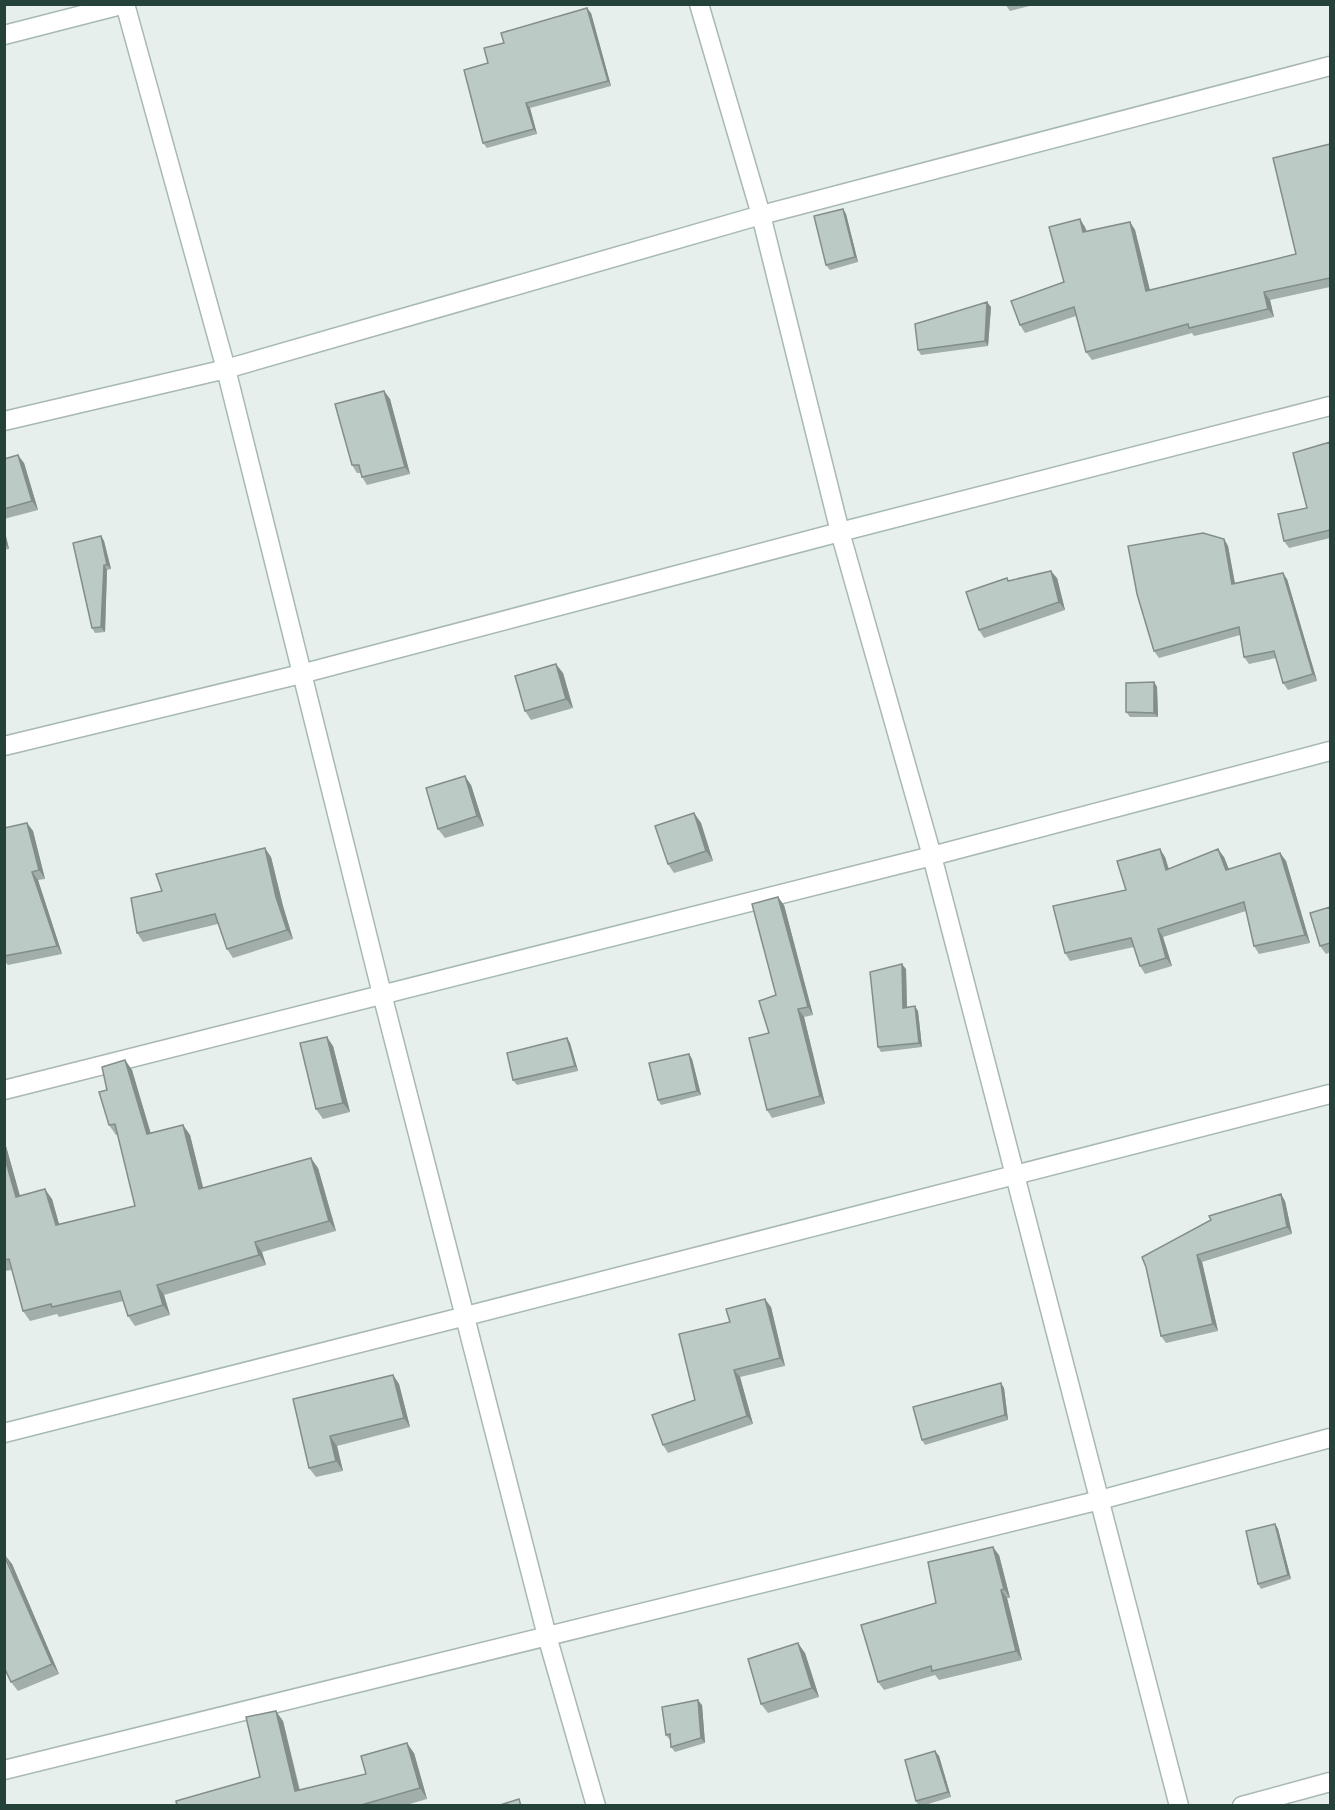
<svg xmlns="http://www.w3.org/2000/svg" width="1335" height="1810" font-family="Cabin,sans-serif">
  <style>
    .lines { fill: none; stroke-linecap: round; stroke-linejoin: round }
    .minor-casing { stroke: #a8b8b2; stroke-width: 21 }
    .minor { stroke: #fff; stroke-width: 18 }
    .wall { fill: #a1aea9 }
    .shaded-wall { fill: #838d89 }
    .building { fill: #bbcac4; stroke: #838d89; stroke-width: 1.5 }
  </style>
  <rect width="100%" height="100%" fill="#e6efeb"/>
  <g class="lines">
    <defs>
      <path id="minor" d="M 125,4 L 226,369 L 382,994 L 547,1636 L 596,1806
        M 699,4 L 761,215 L 840,532 L 932,856 L 1179,1806
        M 4,35 L 125,4
        M 4,421 L 226,369 L 761,215 L 1330,66
        M 4,746 L 301,674 L 840,532 L 1330,406
        M 4,1090 L 932,856 L 1330,751
        M 4,1433 L 466,1316 L 1330,1094
        M 4,1770 L 1100,1500 L 1330,1438
        M 1242,1806 L 1330,1782"/>
    </defs>
    <use href="#minor" class="minor-casing"/>
    <use href="#minor" class="minor"/>
  </g>
  <path class="wall" d="M 1005,4 L 1037,4 L 1010,11 Z
    M 591,13 L 611,86 L 530,108 L 537,134 L 487,148 L 483,143 L 504,43 Z
    M 1330,144 L 1330,287 L 1270,300 L 1274,317 L 1194,336 L 1192,333 L 1092,360 L 1086,352 L 1076,316 L 1025,333 L 1020,325 L 1064,282 L 1085,227 L 1086,231 L 1130,222 L 1135,230 L 1150,290 L 1296,254 Z
    M 843,209 L 846,214 L 858,262 L 830,270 L 826,265 Z
    M 991,307 L 988,346 L 921,355 L 918,350 Z
    M 384,391 L 390,399 L 410,474 L 367,485 L 362,477 L 361,473 L 357,473 L 352,465 Z
    M 1330,442 L 1330,538 L 1289,548 L 1284,541 L 1307,508 Z
    M 4,459 L 24,463 L 38,510 L 4,519 Z
    M 4,528 L 9,549 L 4,550 Z
    M 101,536 L 104,541 L 111,569 L 107,570 L 105,632 L 95,633 L 92,628 Z
    M 1224,539 L 1228,546 L 1235,583 L 1287,579 L 1317,681 L 1288,690 L 1283,683 L 1276,658 L 1249,664 L 1244,657 L 1240,635 L 1159,658 L 1154,651 Z
    M 1007,578 L 1009,581 L 1057,578 L 1065,610 L 984,638 L 979,630 Z
    M 563,673 L 573,708 L 531,720 L 525,711 Z
    M 1154,682 L 1157,687 L 1158,717 L 1130,717 L 1126,712 Z
    M 471,785 L 484,826 L 445,838 L 438,829 Z
    M 694,813 L 701,823 L 713,861 L 674,873 L 668,864 Z
    M 27,823 L 33,831 L 45,879 L 38,880 L 62,954 L 8,965 L 4,961 L 4,828 Z
    M 1280,853 L 1286,861 L 1310,943 L 1259,954 L 1254,946 L 1246,911 L 1163,937 L 1172,966 L 1145,974 L 1140,966 L 1134,947 L 1070,961 L 1065,953 L 1126,890 L 1165,857 L 1169,869 L 1224,857 L 1229,869 Z
    M 271,857 L 283,906 L 293,939 L 233,958 L 227,949 L 218,924 L 143,942 L 137,933 L 162,891 Z
    M 784,905 L 813,1015 L 804,1017 L 825,1104 L 772,1118 L 767,1110 L 776,995 Z
    M 1330,907 L 1330,952 L 1326,954 L 1320,946 Z
    M 906,969 L 907,1007 L 918,1011 L 922,1047 L 881,1052 L 878,1047 Z
    M 567,1038 L 570,1043 L 578,1071 L 517,1085 L 513,1080 Z
    M 333,1046 L 350,1112 L 323,1119 L 316,1109 Z
    M 689,1054 L 692,1059 L 701,1095 L 661,1105 L 658,1100 Z
    M 125,1060 L 132,1070 L 150,1133 L 183,1125 L 190,1135 L 203,1188 L 318,1168 L 336,1231 L 262,1252 L 266,1265 L 164,1295 L 170,1315 L 135,1326 L 128,1316 L 123,1301 L 59,1317 L 57,1314 L 30,1321 L 23,1311 L 12,1270 L 4,1271 L 4,1139 L 20,1196 L 52,1199 L 59,1224 L 135,1206 L 118,1135 L 116,1135 L 109,1125 L 107,1090 Z
    M 1285,1201 L 1292,1234 L 1202,1262 L 1218,1331 L 1166,1343 L 1161,1336 L 1211,1220 Z
    M 771,1307 L 785,1366 L 740,1377 L 753,1424 L 668,1453 L 663,1445 L 695,1400 L 730,1322 Z
    M 393,1375 L 399,1384 L 410,1427 L 337,1446 L 343,1471 L 316,1477 L 309,1468 L 293,1399 Z
    M 1001,1383 L 1004,1388 L 1008,1420 L 925,1445 L 922,1440 Z
    M 1275,1524 L 1278,1529 L 1291,1579 L 1261,1589 L 1258,1584 Z
    M 999,1555 L 1010,1598 L 1007,1598 L 1022,1660 L 939,1680 L 935,1675 L 884,1690 L 878,1682 L 936,1603 Z
    M 12,1564 L 59,1674 L 18,1691 L 11,1682 Z
    M 805,1653 L 819,1697 L 768,1713 L 761,1704 Z
    M 702,1705 L 705,1743 L 675,1752 L 671,1747 L 671,1739 L 670,1740 L 666,1735 Z
    M 283,1721 L 300,1790 L 366,1774 L 414,1753 L 427,1799 L 403,1806 L 177,1806 L 260,1777 Z
    M 935,1751 L 939,1756 L 951,1797 L 922,1806 L 919,1806 L 916,1801 Z"/>
  <path class="shaded-wall" d="M 587,8 L 591,13 L 611,86 L 608,81 Z
    M 526,103 L 530,108 L 537,134 L 534,129 Z
    M 843,209 L 846,214 L 858,262 L 855,257 Z
    M 1080,219 L 1085,227 L 1089,240 L 1083,232 Z
    M 1130,222 L 1135,230 L 1152,299 L 1146,291 Z
    M 1264,292 L 1270,300 L 1274,317 L 1268,309 Z
    M 987,302 L 991,307 L 988,346 L 985,341 Z
    M 384,391 L 390,399 L 410,474 L 405,467 Z
    M 18,455 L 24,463 L 38,510 L 32,501 Z
    M 4,528 L 9,549 L 4,542 Z
    M 101,536 L 104,541 L 111,569 L 107,565 Z
    M 1224,539 L 1228,546 L 1236,590 L 1232,584 Z
    M 104,565 L 107,570 L 105,632 L 101,627 Z
    M 1051,571 L 1057,578 L 1065,610 L 1059,602 Z
    M 1283,573 L 1287,579 L 1317,681 L 1313,674 Z
    M 556,664 L 563,673 L 573,708 L 566,699 Z
    M 1154,682 L 1157,687 L 1158,717 L 1154,713 Z
    M 465,776 L 471,785 L 484,826 L 477,816 Z
    M 694,813 L 701,823 L 713,861 L 706,851 Z
    M 27,823 L 33,831 L 45,879 L 39,870 Z
    M 265,848 L 271,857 L 283,906 L 293,939 L 287,930 L 276,897 Z
    M 1160,849 L 1165,857 L 1171,878 L 1166,870 Z
    M 1218,849 L 1224,857 L 1232,878 L 1226,870 Z
    M 1280,853 L 1286,861 L 1310,943 L 1305,935 Z
    M 32,872 L 38,880 L 62,954 L 57,946 Z
    M 778,897 L 784,905 L 813,1015 L 808,1007 Z
    M 1158,929 L 1163,937 L 1172,966 L 1166,958 Z
    M 902,964 L 906,969 L 907,1012 L 903,1008 Z
    M 915,1006 L 918,1011 L 922,1047 L 919,1043 Z
    M 798,1009 L 804,1017 L 825,1104 L 820,1096 Z
    M 327,1037 L 333,1046 L 350,1112 L 343,1103 Z
    M 567,1038 L 570,1043 L 578,1071 L 575,1066 Z
    M 689,1054 L 692,1059 L 701,1095 L 697,1091 Z
    M 125,1060 L 132,1070 L 154,1144 L 147,1134 Z
    M 183,1125 L 190,1135 L 206,1199 L 199,1189 Z
    M 4,1139 L 23,1207 L 16,1197 L 4,1155 Z
    M 311,1158 L 318,1168 L 336,1231 L 329,1221 Z
    M 45,1189 L 52,1199 L 62,1235 L 56,1225 Z
    M 1281,1194 L 1285,1201 L 1292,1234 L 1287,1227 Z
    M 255,1242 L 262,1252 L 266,1265 L 259,1255 Z
    M 1197,1255 L 1202,1262 L 1218,1331 L 1213,1324 Z
    M 157,1285 L 164,1295 L 170,1315 L 163,1305 Z
    M 765,1299 L 771,1307 L 785,1366 L 780,1358 Z
    M 734,1370 L 740,1377 L 753,1424 L 747,1416 Z
    M 393,1375 L 399,1384 L 410,1427 L 404,1418 Z
    M 1001,1383 L 1004,1388 L 1008,1420 L 1005,1415 Z
    M 330,1436 L 337,1446 L 343,1471 L 336,1461 Z
    M 1275,1524 L 1278,1529 L 1291,1579 L 1288,1575 Z
    M 993,1547 L 999,1555 L 1010,1598 L 1004,1589 Z
    M 5,1555 L 12,1564 L 59,1674 L 52,1664 Z
    M 1001,1590 L 1007,1598 L 1022,1660 L 1016,1651 Z
    M 798,1643 L 805,1653 L 819,1697 L 812,1688 Z
    M 698,1700 L 702,1705 L 705,1743 L 701,1738 Z
    M 276,1711 L 283,1721 L 302,1802 L 295,1791 Z
    M 407,1743 L 414,1753 L 427,1799 L 420,1788 Z
    M 935,1751 L 939,1756 L 951,1797 L 948,1792 Z"/>
  <path class="building" d="M 587,8 L 608,81 L 526,103 L 534,129 L 483,143 L 464,70 L 488,63 L 484,48 L 504,43 L 501,33 Z
    M 1330,144 L 1330,278 L 1264,292 L 1268,309 L 1189,328 L 1188,324 L 1086,352 L 1074,307 L 1020,325 L 1011,301 L 1064,282 L 1049,227 L 1080,219 L 1083,232 L 1130,222 L 1146,291 L 1296,254 L 1273,158 Z
    M 843,209 L 855,257 L 826,265 L 814,216 Z
    M 987,302 L 985,341 L 918,350 L 915,324 Z
    M 384,391 L 405,467 L 362,477 L 359,465 L 352,465 L 335,404 Z
    M 1330,442 L 1330,530 L 1284,541 L 1278,514 L 1307,508 L 1293,453 Z
    M 18,455 L 32,501 L 4,509 L 4,459 Z
    M 1203,533 L 1224,539 L 1232,584 L 1283,573 L 1313,674 L 1283,683 L 1274,651 L 1244,657 L 1239,627 L 1154,651 L 1137,594 L 1128,546 Z
    M 101,536 L 107,565 L 104,565 L 101,627 L 92,628 L 73,543 Z
    M 1051,571 L 1059,602 L 979,630 L 966,592 L 1007,578 L 1008,581 Z
    M 556,664 L 566,699 L 525,711 L 515,676 Z
    M 1154,682 L 1154,713 L 1126,712 L 1126,683 Z
    M 465,776 L 477,816 L 438,829 L 426,788 Z
    M 694,813 L 706,851 L 668,864 L 655,826 Z
    M 27,823 L 39,870 L 32,872 L 57,946 L 4,956 L 4,828 Z
    M 265,848 L 276,897 L 287,930 L 227,949 L 215,914 L 137,933 L 131,898 L 162,891 L 156,874 Z
    M 1160,849 L 1166,870 L 1218,849 L 1226,870 L 1280,853 L 1305,935 L 1254,946 L 1244,902 L 1158,929 L 1166,958 L 1140,966 L 1131,938 L 1065,953 L 1053,906 L 1126,890 L 1117,861 Z
    M 778,897 L 808,1007 L 798,1009 L 820,1096 L 767,1110 L 749,1038 L 769,1033 L 759,1001 L 776,995 L 752,904 Z
    M 1330,907 L 1330,943 L 1320,946 L 1310,913 Z
    M 902,964 L 903,1008 L 915,1006 L 919,1043 L 878,1047 L 870,972 Z
    M 327,1037 L 343,1103 L 316,1109 L 300,1043 Z
    M 567,1038 L 575,1066 L 513,1080 L 507,1053 Z
    M 689,1054 L 697,1091 L 658,1100 L 649,1063 Z
    M 125,1060 L 147,1134 L 183,1125 L 199,1189 L 311,1158 L 329,1221 L 255,1242 L 259,1255 L 157,1285 L 163,1305 L 128,1316 L 120,1291 L 52,1307 L 51,1304 L 23,1311 L 9,1259 L 4,1260 L 4,1155 L 16,1197 L 45,1189 L 56,1225 L 135,1206 L 115,1124 L 109,1125 L 99,1092 L 107,1090 L 102,1067 Z
    M 1281,1194 L 1287,1227 L 1197,1255 L 1213,1324 L 1161,1336 L 1146,1267 L 1142,1257 L 1211,1220 L 1209,1216 Z
    M 765,1299 L 780,1358 L 734,1370 L 747,1416 L 663,1445 L 652,1415 L 695,1400 L 679,1334 L 730,1322 L 726,1309 Z
    M 393,1375 L 404,1418 L 330,1436 L 336,1461 L 309,1468 L 293,1399 Z
    M 1001,1383 L 1005,1415 L 922,1440 L 913,1407 Z
    M 1275,1524 L 1288,1575 L 1258,1584 L 1246,1531 Z
    M 993,1547 L 1004,1589 L 1001,1590 L 1016,1651 L 932,1671 L 931,1666 L 878,1682 L 861,1625 L 936,1603 L 928,1562 Z
    M 4,1555 L 52,1664 L 11,1682 L 4,1667 Z
    M 798,1643 L 812,1688 L 761,1704 L 748,1659 Z
    M 698,1700 L 701,1738 L 671,1747 L 670,1734 L 666,1735 L 662,1707 Z
    M 276,1711 L 295,1791 L 366,1774 L 361,1756 L 407,1743 L 420,1788 L 361,1805 L 361,1806 L 177,1806 L 176,1801 L 260,1777 L 246,1717 Z
    M 935,1751 L 948,1792 L 916,1801 L 905,1760 Z
    M 519,1799 L 521,1806 L 497,1806 Z"/>
  <rect width="1335" height="1810" fill="none" stroke="#24423a" stroke-width="12"/>
</svg>
